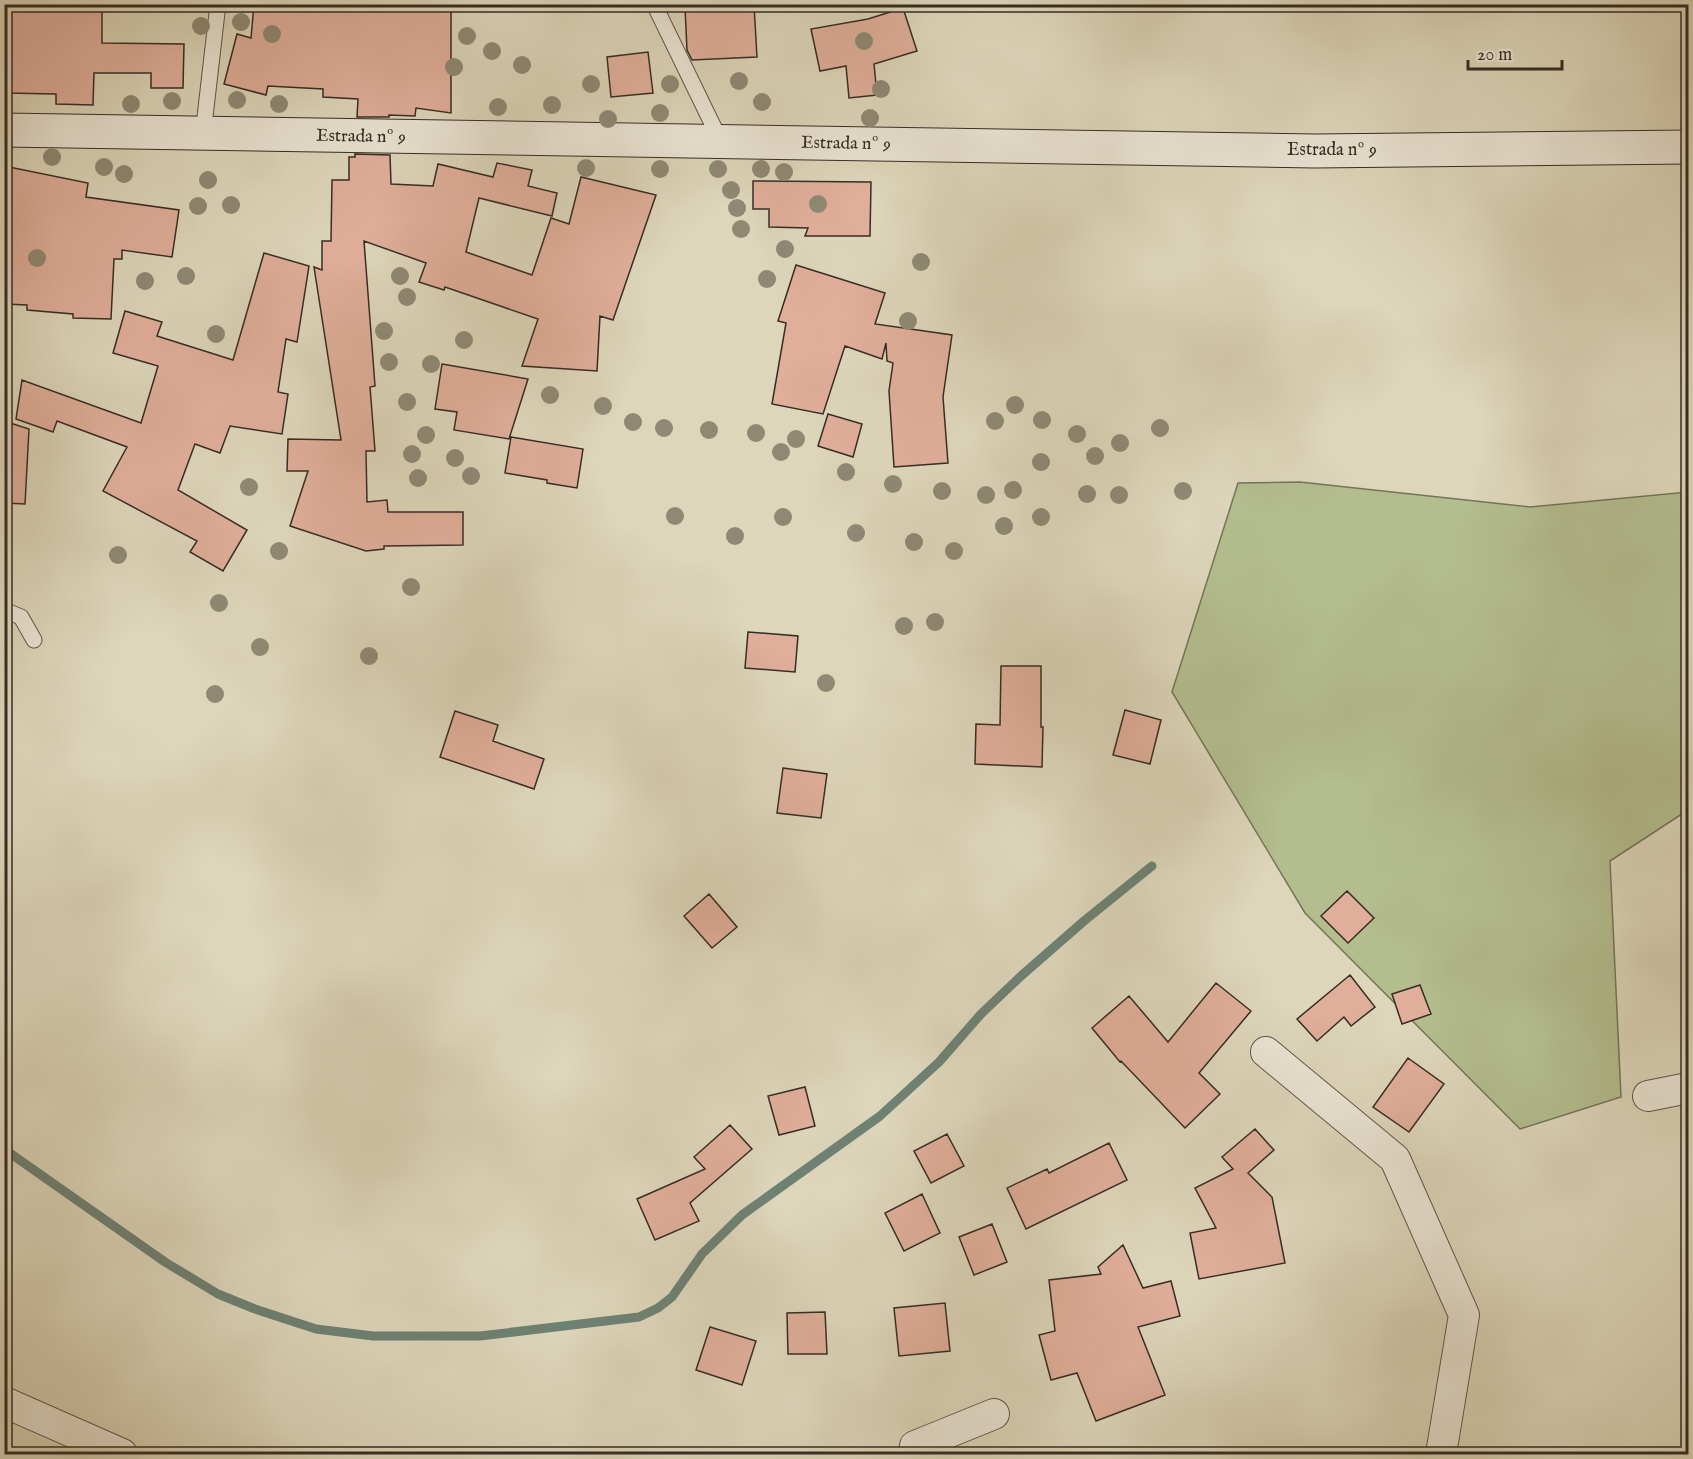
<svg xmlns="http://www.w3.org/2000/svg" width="1693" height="1459" font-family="'IM FELL English',serif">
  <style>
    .green { fill: #b3bd8e; stroke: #747559; stroke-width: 1.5 }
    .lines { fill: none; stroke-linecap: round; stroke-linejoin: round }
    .stream { stroke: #6e8274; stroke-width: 9 }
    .building { fill: #e0ae9b; stroke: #362d24; stroke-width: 1.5 }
    .lane-casing { stroke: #60574a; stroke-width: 17 }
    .street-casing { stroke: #60574a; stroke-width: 32 }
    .secondary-casing { stroke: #362d24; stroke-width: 35 }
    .lane { stroke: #e9e4d3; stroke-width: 15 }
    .street { stroke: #e9e4d3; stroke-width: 30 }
    .secondary { stroke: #e9e4d3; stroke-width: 33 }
    .tree { fill: #8f8974 }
    .labels { text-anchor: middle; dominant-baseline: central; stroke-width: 4.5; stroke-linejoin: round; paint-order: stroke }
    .street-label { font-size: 18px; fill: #362d24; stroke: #e9e4d3 }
  </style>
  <rect width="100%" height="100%" fill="#ddd6bb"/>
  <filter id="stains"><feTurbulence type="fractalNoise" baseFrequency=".00333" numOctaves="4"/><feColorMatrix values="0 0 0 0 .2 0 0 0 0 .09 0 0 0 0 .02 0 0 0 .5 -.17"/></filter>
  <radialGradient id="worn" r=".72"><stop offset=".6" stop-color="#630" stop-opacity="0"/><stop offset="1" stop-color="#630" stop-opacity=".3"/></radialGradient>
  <path class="green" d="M 1300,482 L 1530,507 L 1688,492 L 1688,810 L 1610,861 L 1621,1097 L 1520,1129 L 1305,913 L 1172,692 L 1238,483 Z"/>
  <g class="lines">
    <path class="stream" d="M 4,1149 L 165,1262 L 218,1294 L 255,1309 L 316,1329 L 373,1336 L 480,1336 L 639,1317 L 658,1308 L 672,1297 L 702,1254 L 742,1215 L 880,1116 L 939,1062 L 981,1014 L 1021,976 L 1084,921 L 1152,866"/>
  </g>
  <path class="building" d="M 4,4 L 102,4 L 102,43 L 184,44 L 183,88 L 151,88 L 151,73 L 94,73 L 93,105 L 56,104 L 56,94 L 4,93 Z
    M 254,4 L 451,4 L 451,113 L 416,108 L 415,116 L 389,115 L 389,117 L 357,117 L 358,99 L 323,97 L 323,89 L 268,86 L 266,95 L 224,84 L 237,34 L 251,38 Z
    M 754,5 L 757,57 L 692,60 L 687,50 L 685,8 Z
    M 903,8 L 917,51 L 874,64 L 877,95 L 849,98 L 846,66 L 820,71 L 811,29 L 868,19 Z
    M 648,52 L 653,93 L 611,97 L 607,57 Z
    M 355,154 L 390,155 L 391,184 L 433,186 L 438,164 L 493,177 L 497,163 L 532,170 L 528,186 L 557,193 L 552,216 L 479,198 L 466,252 L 532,275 L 551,218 L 569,224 L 581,177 L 656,195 L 613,320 L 600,316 L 597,371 L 522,366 L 538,319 L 445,287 L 444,290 L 419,282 L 426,263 L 364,241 L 375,386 L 370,387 L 375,451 L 366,451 L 367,502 L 387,500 L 388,512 L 463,512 L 463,545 L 384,546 L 384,549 L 366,551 L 290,526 L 308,471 L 287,471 L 288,439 L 341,440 L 314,267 L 322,270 L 322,241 L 331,241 L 332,180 L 349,180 L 349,157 L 355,157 Z
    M 4,166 L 88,183 L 86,197 L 179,210 L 172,257 L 122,250 L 122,259 L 114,259 L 111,319 L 73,318 L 73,314 L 27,310 L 27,305 L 4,304 Z
    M 753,181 L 871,182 L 870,236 L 805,236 L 808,228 L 769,227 L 769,209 L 753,209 Z
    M 264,253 L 309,266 L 297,342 L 286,339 L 278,392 L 288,394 L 282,434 L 230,426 L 220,453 L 195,444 L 178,490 L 247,530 L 223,571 L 190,552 L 197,541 L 103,491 L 127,447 L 57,421 L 53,432 L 16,419 L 22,380 L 141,423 L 158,366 L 113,353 L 125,311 L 162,322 L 157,336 L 233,360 Z
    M 796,265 L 885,293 L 875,324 L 952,335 L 943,397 L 948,463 L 894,467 L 889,391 L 893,363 L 887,361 L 886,343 L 882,359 L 845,346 L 823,414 L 772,404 L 786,323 L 778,321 Z
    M 442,364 L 528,379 L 509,439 L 454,430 L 457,412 L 435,409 Z
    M 828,414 L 862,424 L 853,457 L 818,446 Z
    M 4,421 L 29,429 L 25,504 L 4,503 Z
    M 511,437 L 583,449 L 577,488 L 547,483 L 547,480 L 505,473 Z
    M 748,632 L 798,636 L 795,672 L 745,668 Z
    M 1001,666 L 1041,666 L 1041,727 L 1043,727 L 1042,767 L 975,764 L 976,724 L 1000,725 Z
    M 1125,710 L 1161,720 L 1150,764 L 1113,755 Z
    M 455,711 L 498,725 L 493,741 L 544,759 L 534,789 L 440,757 Z
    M 783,768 L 827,774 L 821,818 L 777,813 Z
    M 1347,891 L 1374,918 L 1348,943 L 1321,916 Z
    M 709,894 L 737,927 L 712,948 L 684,916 Z
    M 1350,975 L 1375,1007 L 1351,1026 L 1344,1017 L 1317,1041 L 1297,1019 Z
    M 1216,983 L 1251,1011 L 1199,1073 L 1220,1094 L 1185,1128 L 1121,1061 L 1120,1062 L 1092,1028 L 1129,996 L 1168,1042 Z
    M 1420,985 L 1431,1014 L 1402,1024 L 1392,994 Z
    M 1408,1058 L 1444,1084 L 1409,1132 L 1373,1107 Z
    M 805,1087 L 815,1126 L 779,1135 L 768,1096 Z
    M 730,1125 L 752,1149 L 690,1203 L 699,1221 L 655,1240 L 637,1199 L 705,1169 L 694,1157 Z
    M 1255,1129 L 1274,1150 L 1248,1173 L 1272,1197 L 1285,1263 L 1199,1279 L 1190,1233 L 1216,1228 L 1195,1188 L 1233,1169 L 1222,1157 Z
    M 947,1134 L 964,1166 L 931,1183 L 914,1151 Z
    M 1109,1143 L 1127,1180 L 1026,1229 L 1007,1188 L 1047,1169 L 1049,1173 Z
    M 922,1194 L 940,1233 L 904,1251 L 885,1213 Z
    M 992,1224 L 1007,1262 L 974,1275 L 959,1237 Z
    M 1123,1245 L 1143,1288 L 1171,1281 L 1180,1316 L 1138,1327 L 1165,1395 L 1096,1421 L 1077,1373 L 1051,1380 L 1039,1335 L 1055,1331 L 1049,1280 L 1101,1274 L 1098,1267 Z
    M 945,1303 L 950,1351 L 899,1356 L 894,1308 Z
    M 825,1312 L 827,1354 L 788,1354 L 787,1313 Z
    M 710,1327 L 756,1341 L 742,1385 L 696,1370 Z"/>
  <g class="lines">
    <defs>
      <path id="lane" d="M 654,4 L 721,142
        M 203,134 L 218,4
        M 4,610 L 21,617 L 34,640"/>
      <path id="street" d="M 1266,1052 L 1395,1159 L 1464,1315 L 1441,1454
        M 1648,1096 L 1688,1088
        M 4,1402 L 122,1454
        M 914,1454 L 915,1446 L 994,1414"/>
      <path id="secondary" d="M 4,130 L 1315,151 L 1688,147"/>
    </defs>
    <use href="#lane" class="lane-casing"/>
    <use href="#street" class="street-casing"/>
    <use href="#secondary" class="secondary-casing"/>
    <use href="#lane" class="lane"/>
    <use href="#street" class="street"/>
    <use href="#secondary" class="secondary"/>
  </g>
  <g class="tree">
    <circle cx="241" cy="22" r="9"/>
    <circle cx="201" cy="26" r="9"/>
    <circle cx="272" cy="34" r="9"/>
    <circle cx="467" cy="36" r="9"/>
    <circle cx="864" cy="41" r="9"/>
    <circle cx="492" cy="51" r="9"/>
    <circle cx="522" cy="65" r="9"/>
    <circle cx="454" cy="67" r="9"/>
    <circle cx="739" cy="81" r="9"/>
    <circle cx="591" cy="84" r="9"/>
    <circle cx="670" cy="84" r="9"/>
    <circle cx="881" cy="89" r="9"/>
    <circle cx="237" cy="100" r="9"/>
    <circle cx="172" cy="101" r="9"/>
    <circle cx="762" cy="102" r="9"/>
    <circle cx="131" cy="104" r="9"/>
    <circle cx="279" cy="104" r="9"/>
    <circle cx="552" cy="105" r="9"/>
    <circle cx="498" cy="107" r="9"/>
    <circle cx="660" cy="113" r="9"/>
    <circle cx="870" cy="118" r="9"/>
    <circle cx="608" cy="119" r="9"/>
    <circle cx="52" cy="157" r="9"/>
    <circle cx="104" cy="167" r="9"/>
    <circle cx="586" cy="168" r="9"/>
    <circle cx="660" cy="169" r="9"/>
    <circle cx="718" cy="169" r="9"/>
    <circle cx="761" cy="169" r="9"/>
    <circle cx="784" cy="172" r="9"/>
    <circle cx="124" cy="174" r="9"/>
    <circle cx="208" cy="180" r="9"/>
    <circle cx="731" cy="190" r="9"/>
    <circle cx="818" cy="204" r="9"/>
    <circle cx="231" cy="205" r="9"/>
    <circle cx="198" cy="206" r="9"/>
    <circle cx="737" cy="208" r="9"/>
    <circle cx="741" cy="229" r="9"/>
    <circle cx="785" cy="249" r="9"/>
    <circle cx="37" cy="258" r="9"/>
    <circle cx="921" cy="262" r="9"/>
    <circle cx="186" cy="276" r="9"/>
    <circle cx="400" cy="276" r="9"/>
    <circle cx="767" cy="279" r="9"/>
    <circle cx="145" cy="281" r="9"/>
    <circle cx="407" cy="297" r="9"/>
    <circle cx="908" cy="321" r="9"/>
    <circle cx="384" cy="331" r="9"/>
    <circle cx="216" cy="334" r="9"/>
    <circle cx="464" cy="340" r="9"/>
    <circle cx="389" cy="362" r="9"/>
    <circle cx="431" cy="364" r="9"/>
    <circle cx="550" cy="395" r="9"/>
    <circle cx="407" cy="402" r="9"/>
    <circle cx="1015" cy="405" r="9"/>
    <circle cx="603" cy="406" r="9"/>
    <circle cx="1042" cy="420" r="9"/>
    <circle cx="995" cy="421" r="9"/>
    <circle cx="633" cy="422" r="9"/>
    <circle cx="664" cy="428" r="9"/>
    <circle cx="1160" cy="428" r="9"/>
    <circle cx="709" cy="430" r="9"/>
    <circle cx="756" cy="433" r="9"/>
    <circle cx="1077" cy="434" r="9"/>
    <circle cx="426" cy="435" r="9"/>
    <circle cx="796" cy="439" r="9"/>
    <circle cx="1120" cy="443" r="9"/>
    <circle cx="781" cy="452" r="9"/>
    <circle cx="412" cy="454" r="9"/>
    <circle cx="1095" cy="456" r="9"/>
    <circle cx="455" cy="458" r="9"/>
    <circle cx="1041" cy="462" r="9"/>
    <circle cx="846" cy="472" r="9"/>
    <circle cx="471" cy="476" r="9"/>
    <circle cx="418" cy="478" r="9"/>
    <circle cx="893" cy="484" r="9"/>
    <circle cx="249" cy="487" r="9"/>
    <circle cx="1013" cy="490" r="9"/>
    <circle cx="942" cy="491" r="9"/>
    <circle cx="1183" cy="491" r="9"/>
    <circle cx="1087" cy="494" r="9"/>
    <circle cx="986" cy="495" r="9"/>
    <circle cx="1119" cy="495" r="9"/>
    <circle cx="675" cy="516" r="9"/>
    <circle cx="783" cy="517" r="9"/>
    <circle cx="1041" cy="517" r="9"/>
    <circle cx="1004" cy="526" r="9"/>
    <circle cx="856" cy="533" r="9"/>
    <circle cx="735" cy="536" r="9"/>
    <circle cx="914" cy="542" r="9"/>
    <circle cx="279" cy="551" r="9"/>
    <circle cx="954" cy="551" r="9"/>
    <circle cx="118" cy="555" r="9"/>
    <circle cx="411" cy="587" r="9"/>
    <circle cx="219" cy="603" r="9"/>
    <circle cx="935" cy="622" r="9"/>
    <circle cx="904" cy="626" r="9"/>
    <circle cx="260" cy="647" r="9"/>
    <circle cx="369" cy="656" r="9"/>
    <circle cx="826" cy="683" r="9"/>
    <circle cx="215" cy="694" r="9"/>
  </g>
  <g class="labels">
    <g class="street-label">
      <text transform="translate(361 137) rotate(1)">Estrada nº 9</text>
      <text transform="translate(846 144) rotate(1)">Estrada nº 9</text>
      <text x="1332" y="150">Estrada nº 9</text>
    </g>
  </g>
  <rect width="1693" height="1459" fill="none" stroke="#ddd6bb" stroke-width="24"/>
  <rect x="6" y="6" width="1681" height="1447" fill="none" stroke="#362d24" stroke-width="3"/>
  <rect x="12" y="12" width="1669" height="1435" fill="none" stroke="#362d24" stroke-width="1.5"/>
  <path d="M1468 60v9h94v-9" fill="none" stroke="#362d24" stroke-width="3"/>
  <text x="1477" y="60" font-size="18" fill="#362d24" stroke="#e9e4d3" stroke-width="4.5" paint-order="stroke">20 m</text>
  <rect width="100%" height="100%" filter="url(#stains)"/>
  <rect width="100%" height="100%" fill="url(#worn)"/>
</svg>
